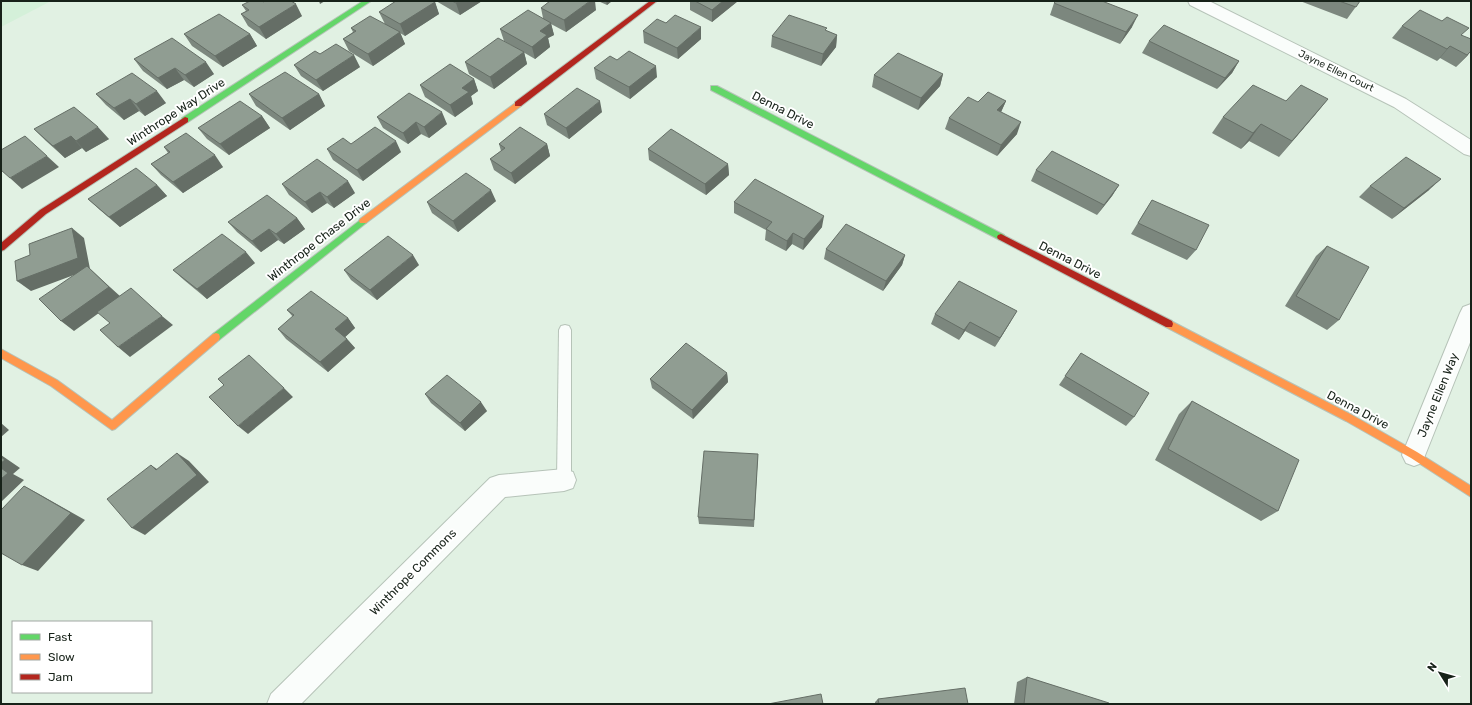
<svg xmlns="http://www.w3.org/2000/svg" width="1472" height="705" font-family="Rubik,sans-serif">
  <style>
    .built { fill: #d4f0d9 }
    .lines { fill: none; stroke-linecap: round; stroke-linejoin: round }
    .lane-casing { stroke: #b6c3b8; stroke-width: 2 }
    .street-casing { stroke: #b6c3b8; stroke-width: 2 }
    .fast-casing { stroke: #b6c3b8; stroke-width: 2 }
    .slow-casing { stroke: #b6c3b8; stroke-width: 2 }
    .jam-casing { stroke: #b6c3b8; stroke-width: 2 }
    .lane { fill: #fafdfb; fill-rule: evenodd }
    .street { fill: #fafdfb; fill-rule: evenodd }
    .fast { fill: #63d668; fill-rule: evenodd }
    .slow { fill: #ff974d; fill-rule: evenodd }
    .jam { fill: #b3261e; fill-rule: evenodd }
    .wall { fill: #7c877e }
    .shaded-wall { fill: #656e66 }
    .building { fill: #909d92; stroke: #656e66 }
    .labels { text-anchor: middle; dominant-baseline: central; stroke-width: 4; stroke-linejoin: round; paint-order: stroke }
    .far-street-label { font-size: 10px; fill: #172219; stroke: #fff }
    .street-label { font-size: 12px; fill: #172219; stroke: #fff }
  </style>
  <rect width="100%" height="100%" fill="#e1f1e3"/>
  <path class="built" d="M 1,1 L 51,1 L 1,27 Z"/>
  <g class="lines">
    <defs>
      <path id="lane" d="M 565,325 L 569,326 L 571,330 L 571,480 L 569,484 L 564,486 L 559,484 L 557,480 L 559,330 L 561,326 Z"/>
      <path id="street" d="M 1188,1 L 1209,1 L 1406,99 L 1471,140 L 1471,156 L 1464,154 L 1394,107 L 1190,5 Z
        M 1471,304 L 1471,340 L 1422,463 L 1414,466 L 1406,463 L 1402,455 L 1460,313 L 1463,307 Z
        M 564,469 L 573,472 L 576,480 L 573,488 L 564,491 L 505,497 L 301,704 L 267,704 L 271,694 L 490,478 L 499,475 Z"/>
      <path id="fast" d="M 363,1 L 371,1 L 188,122 L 182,122 L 182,118 Z
        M 711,86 L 717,86 L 1004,235 L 1005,237 L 1001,240 L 998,239 L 711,90 Z
        M 363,218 L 366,219 L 367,221 L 366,223 L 219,340 L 213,340 L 212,337 L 213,334 Z"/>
      <path id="slow" d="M 518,101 L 521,102 L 521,106 L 366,223 L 360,223 L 359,221 L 360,219 Z
        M 1169,320 L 1352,415 L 1417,452 L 1471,486 L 1471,497 L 1411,458 L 1346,421 L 1166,327 L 1165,324 L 1166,321 Z
        M 216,333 L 219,334 L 220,337 L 219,340 L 115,429 L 112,430 L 51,386 L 1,358 L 1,349 L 57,380 L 112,420 L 213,334 Z"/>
      <path id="jam" d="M 650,1 L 657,1 L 521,106 L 515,106 L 515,102 Z
        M 185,117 L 188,118 L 188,122 L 46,214 L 4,250 L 1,251 L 1,243 L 40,210 Z
        M 1001,234 L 1172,321 L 1173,324 L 1172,327 L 1166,327 L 998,239 L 997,237 L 998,235 Z"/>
    </defs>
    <use href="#lane" class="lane-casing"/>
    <use href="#street" class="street-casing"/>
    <use href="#fast" class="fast-casing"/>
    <use href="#slow" class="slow-casing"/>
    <use href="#jam" class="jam-casing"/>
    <use href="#lane" class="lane"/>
    <use href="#street" class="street"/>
    <use href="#fast" class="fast"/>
    <use href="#slow" class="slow"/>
    <use href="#jam" class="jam"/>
  </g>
  <path class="wall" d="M 436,1 L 482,1 L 460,15 Z
    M 598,1 L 612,1 L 607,5 Z
    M 690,1 L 738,1 L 712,22 L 690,10 Z
    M 1300,1 L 1360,1 L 1347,19 Z
    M 264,2 L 302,16 L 266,39 L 248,26 L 241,14 L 246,11 L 242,5 Z
    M 435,2 L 439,14 L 405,36 L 400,33 L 405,44 L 373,66 L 349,51 L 343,39 L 353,32 L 351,28 L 385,24 L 379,12 Z
    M 1054,3 L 1132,27 L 1120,44 L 1050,15 Z
    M 541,8 L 596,10 L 566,32 L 551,24 L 554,35 L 548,38 L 550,47 L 535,59 L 504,41 L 500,29 L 543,18 Z
    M 1402,26 L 1462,35 L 1468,55 L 1456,67 L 1440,58 L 1437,61 L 1392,38 Z
    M 643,31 L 701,39 L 678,59 L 644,43 Z
    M 827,31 L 837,35 L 836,47 L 821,66 L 771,47 L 772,36 Z
    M 184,34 L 250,34 L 257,46 L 223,67 L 192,46 Z
    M 1149,41 L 1239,61 L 1232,73 L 1217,89 L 1142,53 Z
    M 524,52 L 527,64 L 494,89 L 469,74 L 465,62 Z
    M 320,54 L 360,67 L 323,91 L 301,76 L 294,65 Z
    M 134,59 L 214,74 L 194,87 L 184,80 L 167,89 L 143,71 Z
    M 617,60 L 657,77 L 630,99 L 596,79 L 594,68 Z
    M 943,74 L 940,86 L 918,110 L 872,87 L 874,75 Z
    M 474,79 L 478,91 L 471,96 L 473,104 L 455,117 L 425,97 L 420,85 Z
    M 96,94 L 166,103 L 145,116 L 139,111 L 124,120 L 106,105 Z
    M 249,94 L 319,94 L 325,106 L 290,130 L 256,106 Z
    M 1328,99 L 1279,157 L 1249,141 L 1241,149 L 1212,133 L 1223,117 Z
    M 1006,101 L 1001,112 L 1017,134 L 997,156 L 945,129 L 949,118 L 978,102 Z
    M 602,112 L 569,139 L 547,125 L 544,114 Z
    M 262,116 L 270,128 L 229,155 L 207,139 L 198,128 Z
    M 377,117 L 447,124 L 429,138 L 421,134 L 408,144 L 383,128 Z
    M 34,129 L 109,139 L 86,152 L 82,148 L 65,158 L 46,141 Z
    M 351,144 L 401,152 L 363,181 L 333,160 L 327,149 Z
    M 499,144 L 547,144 L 550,156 L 515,184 L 494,170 L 490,159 L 501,151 Z
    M 164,147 L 223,167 L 183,193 L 161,175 L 151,164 L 168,153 Z
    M 648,149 L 728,164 L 729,175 L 706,195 L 649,160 Z
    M 1036,170 L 1119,185 L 1112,196 L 1097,215 L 1031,181 Z
    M 282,184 L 355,193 L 334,208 L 327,203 L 312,213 L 289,195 Z
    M 157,185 L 167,196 L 120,227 L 100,210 L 88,199 Z
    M 1370,186 L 1429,190 L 1392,219 L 1359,197 Z
    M 1152,200 L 1196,250 L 1187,260 L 1131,234 Z
    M 496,201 L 458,232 L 432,213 L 427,202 Z
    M 734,202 L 822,227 L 803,250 L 792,244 L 786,251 L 765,240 L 766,230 L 734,213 Z
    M 297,218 L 305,229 L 284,244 L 278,240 L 261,252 L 237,232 L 228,222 Z
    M 1327,246 L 1339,320 L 1327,330 L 1285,306 L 1316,256 Z
    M 826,249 L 905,255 L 902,265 L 883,291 L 824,259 Z
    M 255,263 L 207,299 L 184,280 L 173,270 Z
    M 419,265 L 377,300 L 351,280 L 344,270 Z
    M 287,310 L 348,318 L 355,328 L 345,337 L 347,339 L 355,348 L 328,372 L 286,339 L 278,329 L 293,317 Z
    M 935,314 L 1011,321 L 995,347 L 965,331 L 959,340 L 931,324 Z
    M 1081,353 L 1134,417 L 1126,426 L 1059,385 Z
    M 727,373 L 728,382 L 693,419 L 652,388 L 650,379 Z
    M 425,394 L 487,411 L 465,431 L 431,403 Z
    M 1192,401 L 1278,511 L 1261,521 L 1155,460 L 1179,414 Z
    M 758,454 L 754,527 L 699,524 L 698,517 Z
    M 1027,677 L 1109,704 L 1014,704 L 1017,682 Z
    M 878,699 L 968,704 L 875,704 L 875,702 Z"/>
  <path class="shaded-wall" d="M 319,1 L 325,1 L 320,4 Z
    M 459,1 L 482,1 L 460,15 L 456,3 Z
    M 590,1 L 595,1 L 596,10 L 566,32 L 564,20 Z
    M 606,1 L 612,1 L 607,5 Z
    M 723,1 L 738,1 L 712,22 L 712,10 Z
    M 435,2 L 439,14 L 405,36 L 400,24 Z
    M 296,4 L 302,16 L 266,39 L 259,27 Z
    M 1138,15 L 1132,27 L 1120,44 L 1126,32 Z
    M 551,23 L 554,35 L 548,38 L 550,47 L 535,59 L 532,47 L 540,31 Z
    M 701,27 L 701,39 L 678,59 L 677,48 Z
    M 400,32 L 405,44 L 373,66 L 368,54 Z
    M 250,34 L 257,46 L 223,67 L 215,56 Z
    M 837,35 L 836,47 L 821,66 L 823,54 Z
    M 1450,46 L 1440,58 L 1437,61 L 1447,49 Z
    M 1471,51 L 1468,55 L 1456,67 Z
    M 524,52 L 527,64 L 494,89 L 490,77 Z
    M 354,55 L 360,67 L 323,91 L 316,80 Z
    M 1239,61 L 1232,73 L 1217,89 L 1225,78 Z
    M 206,62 L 214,74 L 194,87 L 185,75 Z
    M 656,66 L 657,77 L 630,99 L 629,87 Z
    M 175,68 L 184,80 L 167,89 L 158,78 Z
    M 943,74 L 940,86 L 918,110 L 921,98 Z
    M 474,79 L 478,91 L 471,96 L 473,104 L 455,117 L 450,105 L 462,88 Z
    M 157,91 L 166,103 L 145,116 L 136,104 Z
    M 319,94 L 325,106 L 290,130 L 282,118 Z
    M 130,99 L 139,111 L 124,120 L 114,108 Z
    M 1328,99 L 1315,115 L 1279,157 L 1292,141 Z
    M 600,101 L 602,112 L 569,139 L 566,128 Z
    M 1006,101 L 1001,112 L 997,110 Z
    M 442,112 L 447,124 L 429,138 L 424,127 Z
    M 262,116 L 270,128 L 229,155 L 220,144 Z
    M 416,122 L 421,134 L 408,144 L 403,133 Z
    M 1021,122 L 1017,134 L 997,156 L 1001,145 Z
    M 1261,124 L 1249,141 L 1241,149 L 1253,133 Z
    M 98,127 L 109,139 L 86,152 L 76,141 Z
    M 71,136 L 82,148 L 65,158 L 53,146 Z
    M 396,141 L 401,152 L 363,181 L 357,170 Z
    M 547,144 L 550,156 L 515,184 L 511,173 Z
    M 215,155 L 223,167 L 183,193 L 173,182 Z
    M 47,156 L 59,167 L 22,189 L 10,178 Z
    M 728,164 L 729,175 L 706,195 L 705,184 Z
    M 1441,179 L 1429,190 L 1392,219 L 1404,208 Z
    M 348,181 L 355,193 L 334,208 L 327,197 Z
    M 157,185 L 167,196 L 120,227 L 109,217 Z
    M 1119,185 L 1112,196 L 1097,215 L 1104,205 Z
    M 491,190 L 496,201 L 458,232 L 453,221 Z
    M 320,192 L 327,203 L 312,213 L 305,202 Z
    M 824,216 L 822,227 L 803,250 L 804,239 Z
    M 297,218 L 305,229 L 284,244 L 276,234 Z
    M 72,228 L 84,238 L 90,269 L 121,297 L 74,331 L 61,321 L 90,269 L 31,291 L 17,281 Z
    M 269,229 L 278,240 L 261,252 L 252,241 Z
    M 793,233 L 792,244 L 786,251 L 787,241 Z
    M 246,252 L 255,263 L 207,299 L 197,289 Z
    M 413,255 L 419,265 L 377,300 L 370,290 Z
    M 905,255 L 902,265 L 883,291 L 886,281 Z
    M 1017,311 L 1011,321 L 995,347 L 1000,338 Z
    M 162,316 L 173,325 L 130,357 L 118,347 Z
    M 348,318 L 355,328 L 343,339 L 335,329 Z
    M 970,322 L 965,331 L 959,340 L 964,330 Z
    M 347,339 L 355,348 L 328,372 L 320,362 Z
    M 727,373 L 728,382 L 693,419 L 692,410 Z
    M 284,388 L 293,397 L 248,434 L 238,426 Z
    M 481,402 L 487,411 L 465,431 L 460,423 Z
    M 1,423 L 9,430 L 1,437 Z
    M 177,453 L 189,461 L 209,482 L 145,535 L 132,528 Z
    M 1,455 L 20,468 L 13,474 L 24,480 L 1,502 Z
    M 151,465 L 163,473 L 156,470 Z
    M 24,486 L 39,494 L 85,520 L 38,571 L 22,565 Z"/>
  <path class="building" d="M 250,1 L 262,1 L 264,2 L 265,1 L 291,1 L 296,4 L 259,27 L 241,14 L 249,10 L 242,5 Z
    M 396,1 L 433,1 L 435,2 L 400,24 L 379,12 Z
    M 452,1 L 459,1 L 456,3 Z
    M 550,1 L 590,1 L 564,20 L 541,8 Z
    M 695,1 L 723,1 L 712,10 Z
    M 1056,1 L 1102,1 L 1138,15 L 1126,32 L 1054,3 Z
    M 1339,1 L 1360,1 L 1356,7 Z
    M 528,10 L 551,23 L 540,31 L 547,35 L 532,47 L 500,29 Z
    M 1420,10 L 1442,21 L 1447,17 L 1469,28 L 1461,35 L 1471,39 L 1471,51 L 1467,55 L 1450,46 L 1447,49 L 1402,26 Z
    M 219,14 L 250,34 L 215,56 L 184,34 Z
    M 675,15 L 701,27 L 677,48 L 643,31 L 657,19 L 666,23 Z
    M 789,15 L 827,28 L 825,30 L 837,35 L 823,54 L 772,36 Z
    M 370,16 L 400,32 L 368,54 L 343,39 L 356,31 L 351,28 Z
    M 1164,25 L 1239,61 L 1225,78 L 1149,41 Z
    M 172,38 L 206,62 L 185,75 L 175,68 L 158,78 L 134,59 Z
    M 498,38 L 524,52 L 490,77 L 465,62 Z
    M 336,44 L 354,55 L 316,80 L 294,65 L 315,51 L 320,54 Z
    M 629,51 L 656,66 L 629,87 L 594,68 L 610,56 L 617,60 Z
    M 898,53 L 943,74 L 921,98 L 874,75 Z
    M 450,64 L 474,79 L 462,88 L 469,92 L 450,105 L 420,85 Z
    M 285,72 L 319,94 L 282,118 L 249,94 Z
    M 132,73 L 157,91 L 136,104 L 130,99 L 114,108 L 96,94 Z
    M 1253,85 L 1286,101 L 1301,85 L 1328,99 L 1292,141 L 1261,124 L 1253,133 L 1223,117 Z
    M 577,88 L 600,101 L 566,128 L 544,114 Z
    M 988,92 L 1006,101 L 997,110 L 1021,122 L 1001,145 L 949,118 L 968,97 L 978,102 Z
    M 409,93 L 442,112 L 424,127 L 416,122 L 403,133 L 377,117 Z
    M 240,101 L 262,116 L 220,144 L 198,128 Z
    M 74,107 L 98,127 L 76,141 L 71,136 L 53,146 L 34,129 Z
    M 375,127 L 396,141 L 357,170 L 327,149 L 343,138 L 351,144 Z
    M 520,127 L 547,144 L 511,173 L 490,159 L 505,148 L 499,144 Z
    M 671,129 L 728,164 L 705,184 L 648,149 Z
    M 186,133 L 215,155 L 173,182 L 151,164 L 170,152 L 164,147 Z
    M 25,136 L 47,156 L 10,178 L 1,170 L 1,150 Z
    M 1052,151 L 1119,185 L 1104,205 L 1036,170 Z
    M 1406,157 L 1441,179 L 1404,208 L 1370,186 Z
    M 317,159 L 348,181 L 327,197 L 320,192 L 305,202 L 282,184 Z
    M 136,168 L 157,185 L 109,217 L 88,199 Z
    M 466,173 L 491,190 L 453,221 L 427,202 Z
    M 755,179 L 824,216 L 804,239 L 793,233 L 787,241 L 766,229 L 772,222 L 734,202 Z
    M 267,195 L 297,218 L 276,234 L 269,229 L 252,241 L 228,222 Z
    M 1152,200 L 1209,225 L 1196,250 L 1138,223 Z
    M 846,224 L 905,255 L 886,281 L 826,249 Z
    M 72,228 L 78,258 L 17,281 L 15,261 L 30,255 L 29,244 Z
    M 222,234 L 246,252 L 197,289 L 173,270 Z
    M 388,236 L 413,255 L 370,290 L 344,270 Z
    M 1327,246 L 1369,267 L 1339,320 L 1296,296 Z
    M 87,266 L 109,287 L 61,321 L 39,299 Z
    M 959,281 L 1017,311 L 1000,338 L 970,322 L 964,330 L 935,314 Z
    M 131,288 L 162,316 L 118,347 L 100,330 L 110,323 L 97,312 Z
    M 311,291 L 348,318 L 335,329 L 347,339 L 320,362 L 278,329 L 294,315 L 287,310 Z
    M 686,343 L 727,373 L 692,410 L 650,379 Z
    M 1081,353 L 1149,393 L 1134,417 L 1065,376 Z
    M 249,355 L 284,388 L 238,426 L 209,397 L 224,385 L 218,379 Z
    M 447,375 L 481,402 L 460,423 L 425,394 Z
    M 1192,401 L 1299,460 L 1278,511 L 1168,449 Z
    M 704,451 L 758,454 L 754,520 L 698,517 Z
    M 177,453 L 197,475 L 132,528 L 107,499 L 151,465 L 156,470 Z
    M 1,457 L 5,460 L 1,463 Z
    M 1,468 L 8,473 L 1,479 Z
    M 24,486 L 71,513 L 22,565 L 1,553 L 1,510 Z
    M 1027,677 L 1109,703 L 1109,704 L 1024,704 Z
    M 965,688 L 968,704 L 879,704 L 878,699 Z
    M 821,694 L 823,704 L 768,704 Z"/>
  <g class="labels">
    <g class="far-street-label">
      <text transform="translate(1336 71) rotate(26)">Jayne Ellen Court</text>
    </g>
    <g class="street-label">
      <text transform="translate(783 110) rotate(27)">Denna Drive</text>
      <text transform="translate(176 112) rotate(-33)">Winthrope Way Drive</text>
      <text transform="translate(319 240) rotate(-38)">Winthrope Chase Drive</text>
      <text transform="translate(1070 260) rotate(27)">Denna Drive</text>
      <text transform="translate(1438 395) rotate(-68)">Jayne Ellen Way</text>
      <text transform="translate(1358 410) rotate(28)">Denna Drive</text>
      <text transform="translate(413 572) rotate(-45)">Winthrope Commons</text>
    </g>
  </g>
  <rect width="1472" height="705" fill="none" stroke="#172219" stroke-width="4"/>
  <rect x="12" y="621" width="140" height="72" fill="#ffffff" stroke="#a2a7a3"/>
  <rect x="20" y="634" width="20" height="6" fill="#63d668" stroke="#a2a7a3"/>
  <text x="48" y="641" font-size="12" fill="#172219">Fast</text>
  <rect x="20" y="654" width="20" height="6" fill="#ff974d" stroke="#a2a7a3"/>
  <text x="48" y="661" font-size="12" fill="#172219">Slow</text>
  <rect x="20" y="674" width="20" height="6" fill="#b3261e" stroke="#a2a7a3"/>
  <text x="48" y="681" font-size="12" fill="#172219">Jam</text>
  <g transform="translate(1440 673) rotate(307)" stroke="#ffffff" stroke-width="3" paint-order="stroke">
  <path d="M0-3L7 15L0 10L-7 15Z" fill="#172219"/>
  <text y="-6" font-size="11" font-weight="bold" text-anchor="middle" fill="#172219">N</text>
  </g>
</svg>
